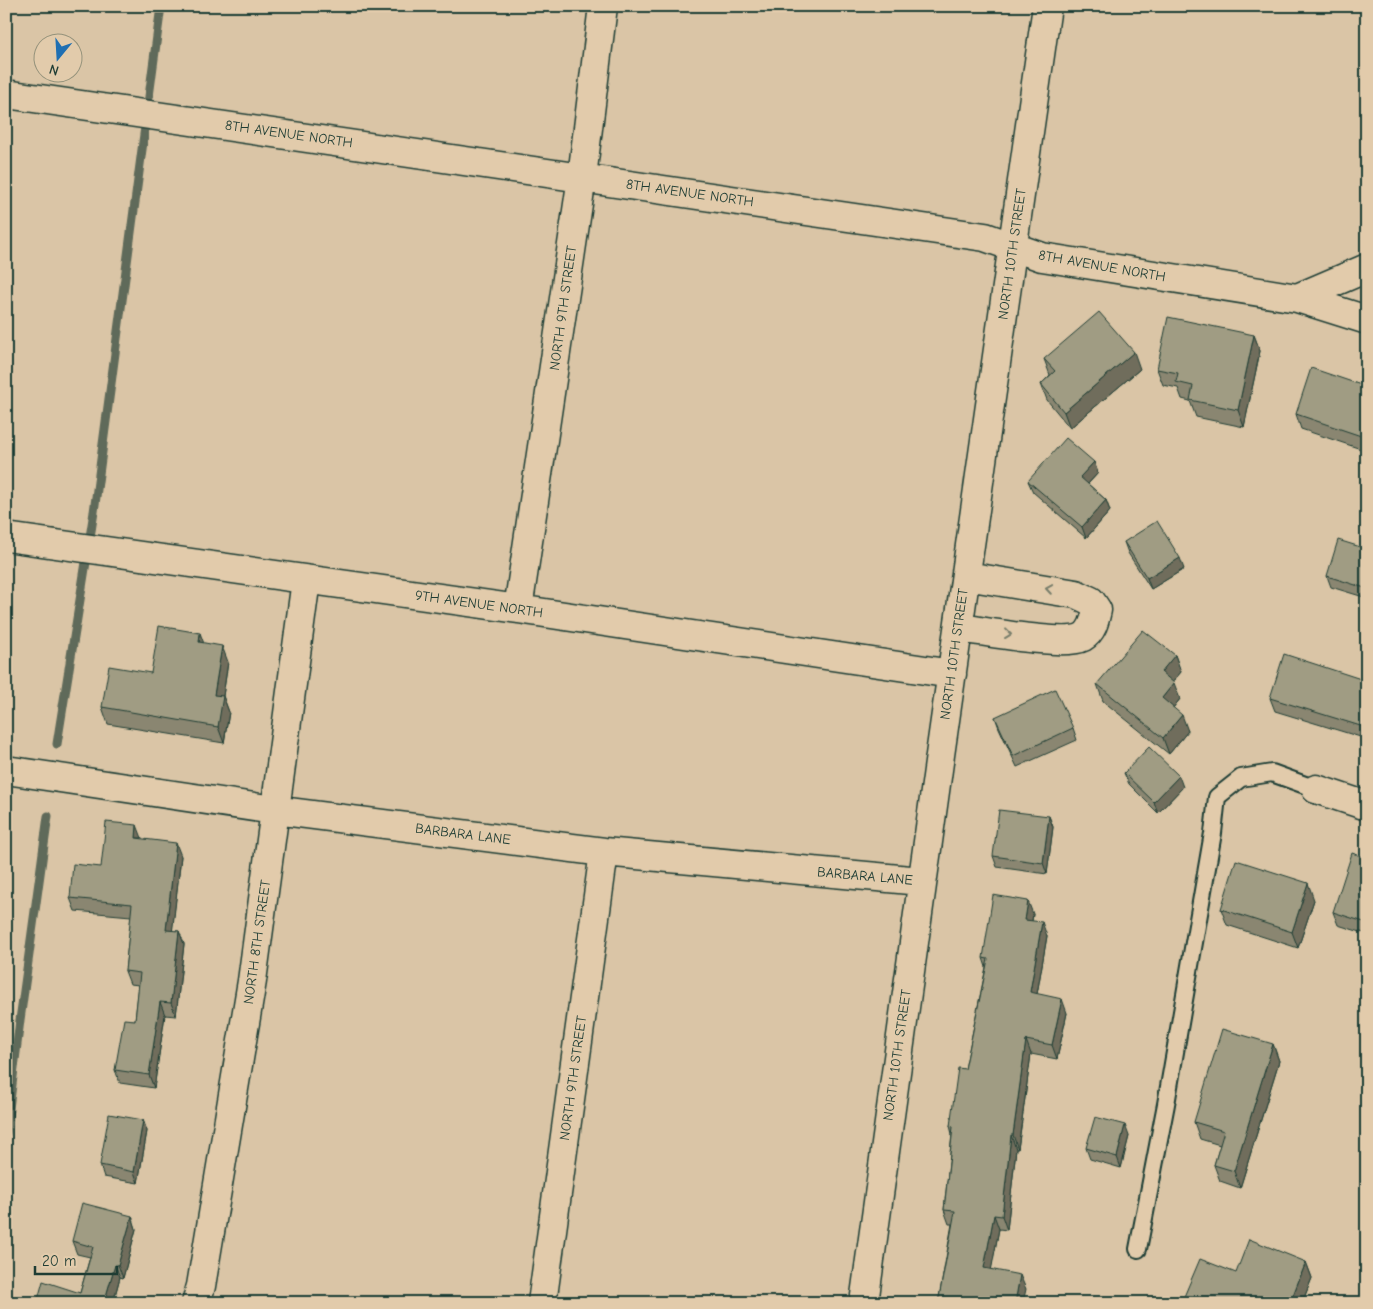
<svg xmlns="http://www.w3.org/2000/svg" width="1373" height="1309" font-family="'Comic Neue',sans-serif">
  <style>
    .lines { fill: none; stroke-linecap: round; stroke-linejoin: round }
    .stream { stroke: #5f6b5a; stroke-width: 9 }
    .lane-casing { stroke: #1f3d34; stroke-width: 20 }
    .street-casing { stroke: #1f3d34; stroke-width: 31 }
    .lane { stroke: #e2cbab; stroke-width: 16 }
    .street { stroke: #e2cbab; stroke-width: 28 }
    .wall { fill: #8a8671; stroke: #1f3d34 }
    .shaded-wall { fill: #706d5c; stroke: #1f3d34 }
    .building { fill: #a09c83; stroke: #1f3d34 }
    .oneway { stroke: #777d6a }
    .labels { text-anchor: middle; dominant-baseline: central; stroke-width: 4; stroke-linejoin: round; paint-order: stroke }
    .street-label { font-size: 14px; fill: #1f3d34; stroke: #e2cbab }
  </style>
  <rect width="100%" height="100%" fill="#dac5a6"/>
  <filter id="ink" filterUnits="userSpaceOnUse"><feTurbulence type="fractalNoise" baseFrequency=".02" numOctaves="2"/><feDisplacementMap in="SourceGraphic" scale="10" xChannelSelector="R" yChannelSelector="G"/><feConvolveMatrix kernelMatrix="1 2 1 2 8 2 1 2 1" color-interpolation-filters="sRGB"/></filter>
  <g filter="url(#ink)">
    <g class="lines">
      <path class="stream" d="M 57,744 L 94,512 L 161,6
        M 6,1133 L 20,1020 L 48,816"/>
      <defs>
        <path id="lane" d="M 1138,1249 L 1166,1104 L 1213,833 L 1217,797 L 1241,778 L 1272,773 L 1316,789"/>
        <path id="street" d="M 6,94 L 985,237 L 1042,257 L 1297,298 L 1367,320
          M 1297,298 L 1367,268
          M 6,537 L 518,609 L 952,674
          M 518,609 L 582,177 L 603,6
          M 959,628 C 985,631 1064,647 1083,637 C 1093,631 1095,619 1097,610 L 1091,601 L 1076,594 L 966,576
          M 6,770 L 274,810 L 604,852 L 921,881
          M 1316,789 L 1367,806
          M 196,1303 L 201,1286 L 252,981 L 306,580
          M 542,1303 L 604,852
          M 864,1303 C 922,870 986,439 1047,6"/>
      </defs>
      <use href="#lane" class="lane-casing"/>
      <use href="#street" class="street-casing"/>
      <use href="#lane" class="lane"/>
      <use href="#street" class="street"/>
    </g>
    <path class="wall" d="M 1254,335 L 1260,351 L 1244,427 L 1196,417 L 1190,401 L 1182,399 L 1178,388 L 1163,385 L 1157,369 Z
      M 1044,359 L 1140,369 L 1070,428 L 1047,400 L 1041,384 L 1050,375 Z
      M 1367,387 L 1367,451 L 1301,429 L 1296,414 Z
      M 1094,462 L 1098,473 L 1088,484 L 1106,500 L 1110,511 L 1086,538 L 1033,492 L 1028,481 Z
      M 1124,542 L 1184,569 L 1151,589 L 1128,553 Z
      M 1367,549 L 1367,598 L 1331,587 L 1327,576 Z
      M 204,643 L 228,662 L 223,696 L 229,712 L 224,743 L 108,724 L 102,707 L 151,673 Z
      M 1175,655 L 1181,672 L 1172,682 L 1180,699 L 1173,708 L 1188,731 L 1169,754 L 1103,701 L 1097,684 Z
      M 1367,681 L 1367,739 L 1275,711 L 1270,698 Z
      M 995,717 L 1073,728 L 1077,740 L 1017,767 L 999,728 Z
      M 1124,773 L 1183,787 L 1158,813 L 1129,784 Z
      M 1049,816 L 1053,827 L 1047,874 L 997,867 L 993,856 Z
      M 142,839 L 181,856 L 172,931 L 179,931 L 184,944 L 176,1016 L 165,1015 L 154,1088 L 120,1083 L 115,1070 L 135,1020 L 139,985 L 130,984 L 125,971 L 131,916 L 75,911 L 70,898 L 101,867 Z
      M 1367,858 L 1367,934 L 1338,925 L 1333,912 Z
      M 1314,900 L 1298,948 L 1227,925 L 1221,909 Z
      M 1033,914 L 1032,921 L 1047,936 L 1037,994 L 1067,1013 L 1057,1059 L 1031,1054 L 1018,1149 L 1016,1149 L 1007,1230 L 999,1229 L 991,1269 L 1026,1289 L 938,1303 L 952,1224 L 949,1224 L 944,1210 L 952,1134 L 950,1126 L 965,1069 L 986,967 L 983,958 Z
      M 1273,1044 L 1279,1061 L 1240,1188 L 1220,1181 L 1214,1165 L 1220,1145 L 1200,1139 L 1194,1122 Z
      M 143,1120 L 147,1131 L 138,1183 L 104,1177 L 100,1165 Z
      M 1129,1136 L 1121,1168 L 1090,1159 L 1086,1148 Z
      M 132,1216 L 136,1229 L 123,1278 L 120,1277 L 113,1303 L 37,1303 L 80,1293 L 90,1257 L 77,1254 L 72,1241 Z
      M 1306,1262 L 1312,1278 L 1302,1303 L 1185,1303 L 1183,1299 Z"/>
    <path class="shaded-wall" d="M 1254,335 L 1260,351 L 1244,427 L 1238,410 Z
      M 1134,352 L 1140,369 L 1070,428 L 1064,412 Z
      M 1094,462 L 1098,473 L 1084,488 L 1080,477 Z
      M 1106,500 L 1110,511 L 1086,538 L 1082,527 Z
      M 1180,558 L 1184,569 L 1151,589 L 1147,578 Z
      M 1367,581 L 1367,594 L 1365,588 Z
      M 200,633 L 206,649 L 199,642 Z
      M 222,646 L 228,662 L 223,696 L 229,712 L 224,743 L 218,727 L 214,695 Z
      M 1175,655 L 1181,672 L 1167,689 L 1161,672 Z
      M 1174,683 L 1180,699 L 1168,714 L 1162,698 Z
      M 1182,715 L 1188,731 L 1169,754 L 1163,738 Z
      M 1179,776 L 1183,787 L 1158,813 L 1154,802 Z
      M 1049,816 L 1053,827 L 1047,874 L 1043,863 Z
      M 137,825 L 142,838 L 136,838 Z
      M 176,843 L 181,856 L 171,943 L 166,930 Z
      M 1308,883 L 1314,900 L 1298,948 L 1292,932 Z
      M 1028,901 L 1033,914 L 1030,934 L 1025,920 Z
      M 1042,922 L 1047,936 L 1035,1006 L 1030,992 Z
      M 179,931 L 184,944 L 176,1016 L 171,1003 Z
      M 1062,999 L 1067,1013 L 1057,1059 L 1052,1045 Z
      M 160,1002 L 165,1015 L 154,1088 L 149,1075 Z
      M 1026,1040 L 1031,1054 L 1018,1149 L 1013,1135 Z
      M 1273,1044 L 1279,1061 L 1240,1188 L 1234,1171 Z
      M 143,1120 L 147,1131 L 138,1183 L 134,1172 Z
      M 1125,1125 L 1129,1136 L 1121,1168 L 1117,1157 Z
      M 1011,1135 L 1016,1149 L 1007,1230 L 1002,1216 Z
      M 994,1215 L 999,1229 L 989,1282 L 984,1268 Z
      M 132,1216 L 136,1229 L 123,1278 L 118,1265 Z
      M 1306,1262 L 1312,1278 L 1302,1303 L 1290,1303 Z
      M 115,1265 L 120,1277 L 113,1303 L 104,1303 Z
      M 1020,1275 L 1026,1289 L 1023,1303 L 1015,1303 Z"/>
    <path class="building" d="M 1099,312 L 1134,352 L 1064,412 L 1041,384 L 1055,371 L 1044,359 Z
      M 1168,317 L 1254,335 L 1238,410 L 1190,400 L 1193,386 L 1176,382 L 1178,373 L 1157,369 Z
      M 1311,368 L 1367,387 L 1367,438 L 1296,414 Z
      M 1066,438 L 1094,462 L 1080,477 L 1106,500 L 1082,527 L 1028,481 Z
      M 1157,521 L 1180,558 L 1147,578 L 1124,542 Z
      M 1338,540 L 1367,549 L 1367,581 L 1365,588 L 1327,576 Z
      M 159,626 L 200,633 L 199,642 L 222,646 L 214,695 L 223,696 L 218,727 L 102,707 L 109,666 L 151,673 Z
      M 1143,630 L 1175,655 L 1161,672 L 1174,683 L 1162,698 L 1182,715 L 1163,738 L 1097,684 Z
      M 1284,654 L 1367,681 L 1367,728 L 1270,698 Z
      M 1055,689 L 1073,728 L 1013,756 L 995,717 Z
      M 1149,747 L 1179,776 L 1154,802 L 1124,773 Z
      M 999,810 L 1049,816 L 1043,863 L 993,856 Z
      M 106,822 L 137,825 L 136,838 L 176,843 L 166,930 L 179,931 L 171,1003 L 160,1002 L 149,1075 L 115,1070 L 124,1019 L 135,1020 L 140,973 L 125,971 L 132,904 L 70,898 L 73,864 L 101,867 Z
      M 1352,853 L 1367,858 L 1367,923 L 1333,912 Z
      M 1236,860 L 1308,883 L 1292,932 L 1221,909 Z
      M 993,895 L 1028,901 L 1025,920 L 1042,922 L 1030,992 L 1062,999 L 1052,1045 L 1026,1040 L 1013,1135 L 1011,1135 L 1002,1216 L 994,1215 L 984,1268 L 1020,1275 L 1015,1303 L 938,1303 L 955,1211 L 944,1210 L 953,1127 L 950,1126 L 958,1068 L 965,1069 L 988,959 L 983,958 Z
      M 1222,1029 L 1273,1044 L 1234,1171 L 1214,1165 L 1224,1131 L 1194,1122 Z
      M 109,1114 L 143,1120 L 134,1172 L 100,1165 Z
      M 1095,1117 L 1125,1125 L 1117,1157 L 1086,1148 Z
      M 82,1203 L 132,1216 L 118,1265 L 115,1265 L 104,1303 L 37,1303 L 43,1281 L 80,1293 L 93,1247 L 72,1241 Z
      M 1249,1239 L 1306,1262 L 1290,1303 L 1192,1303 L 1183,1299 L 1200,1259 L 1236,1273 Z"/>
    <defs><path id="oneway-chevron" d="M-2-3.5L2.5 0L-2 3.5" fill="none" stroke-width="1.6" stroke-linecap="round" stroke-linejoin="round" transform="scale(1.25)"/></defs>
    <g class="oneway">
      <use href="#oneway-chevron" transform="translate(1049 589) rotate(-171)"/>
      <use href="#oneway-chevron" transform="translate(1008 634) rotate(7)"/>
    </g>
  </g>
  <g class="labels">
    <g class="street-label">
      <text transform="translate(289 134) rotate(8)">8TH AVENUE NORTH</text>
      <text transform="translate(690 193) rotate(8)">8TH AVENUE NORTH</text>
      <text transform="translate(1012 254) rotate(-82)">NORTH 10TH STREET</text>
      <text transform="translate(1102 266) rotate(10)">8TH AVENUE NORTH</text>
      <text transform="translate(563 308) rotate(-82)">NORTH 9TH STREET</text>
      <text transform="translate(479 604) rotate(8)">9TH AVENUE NORTH</text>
      <text transform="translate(954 654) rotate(-82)">NORTH 10TH STREET</text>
      <text transform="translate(463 834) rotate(7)">BARBARA LANE</text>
      <text transform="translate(865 876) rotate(5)">BARBARA LANE</text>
      <text transform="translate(257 942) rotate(-82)">NORTH 8TH STREET</text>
      <text transform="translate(897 1055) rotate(-82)">NORTH 10TH STREET</text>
      <text transform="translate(573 1078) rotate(-82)">NORTH 9TH STREET</text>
    </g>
  </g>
  <rect width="1373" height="1309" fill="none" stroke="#e2cbab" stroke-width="25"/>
  <rect x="12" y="12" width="1348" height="1284" fill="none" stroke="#1f3d34" stroke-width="2" filter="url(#ink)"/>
  <g transform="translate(58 58) rotate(198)"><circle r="24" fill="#e2cbab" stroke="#94927b"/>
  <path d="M0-4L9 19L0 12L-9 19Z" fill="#1f6fb2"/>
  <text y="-8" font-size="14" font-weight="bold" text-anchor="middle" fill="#1f3d34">N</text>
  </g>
  <path d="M35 1266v8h82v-8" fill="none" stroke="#1f3d34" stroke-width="2.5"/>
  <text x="42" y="1266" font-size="15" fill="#1f3d34" stroke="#e2cbab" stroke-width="4" paint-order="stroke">20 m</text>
</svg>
